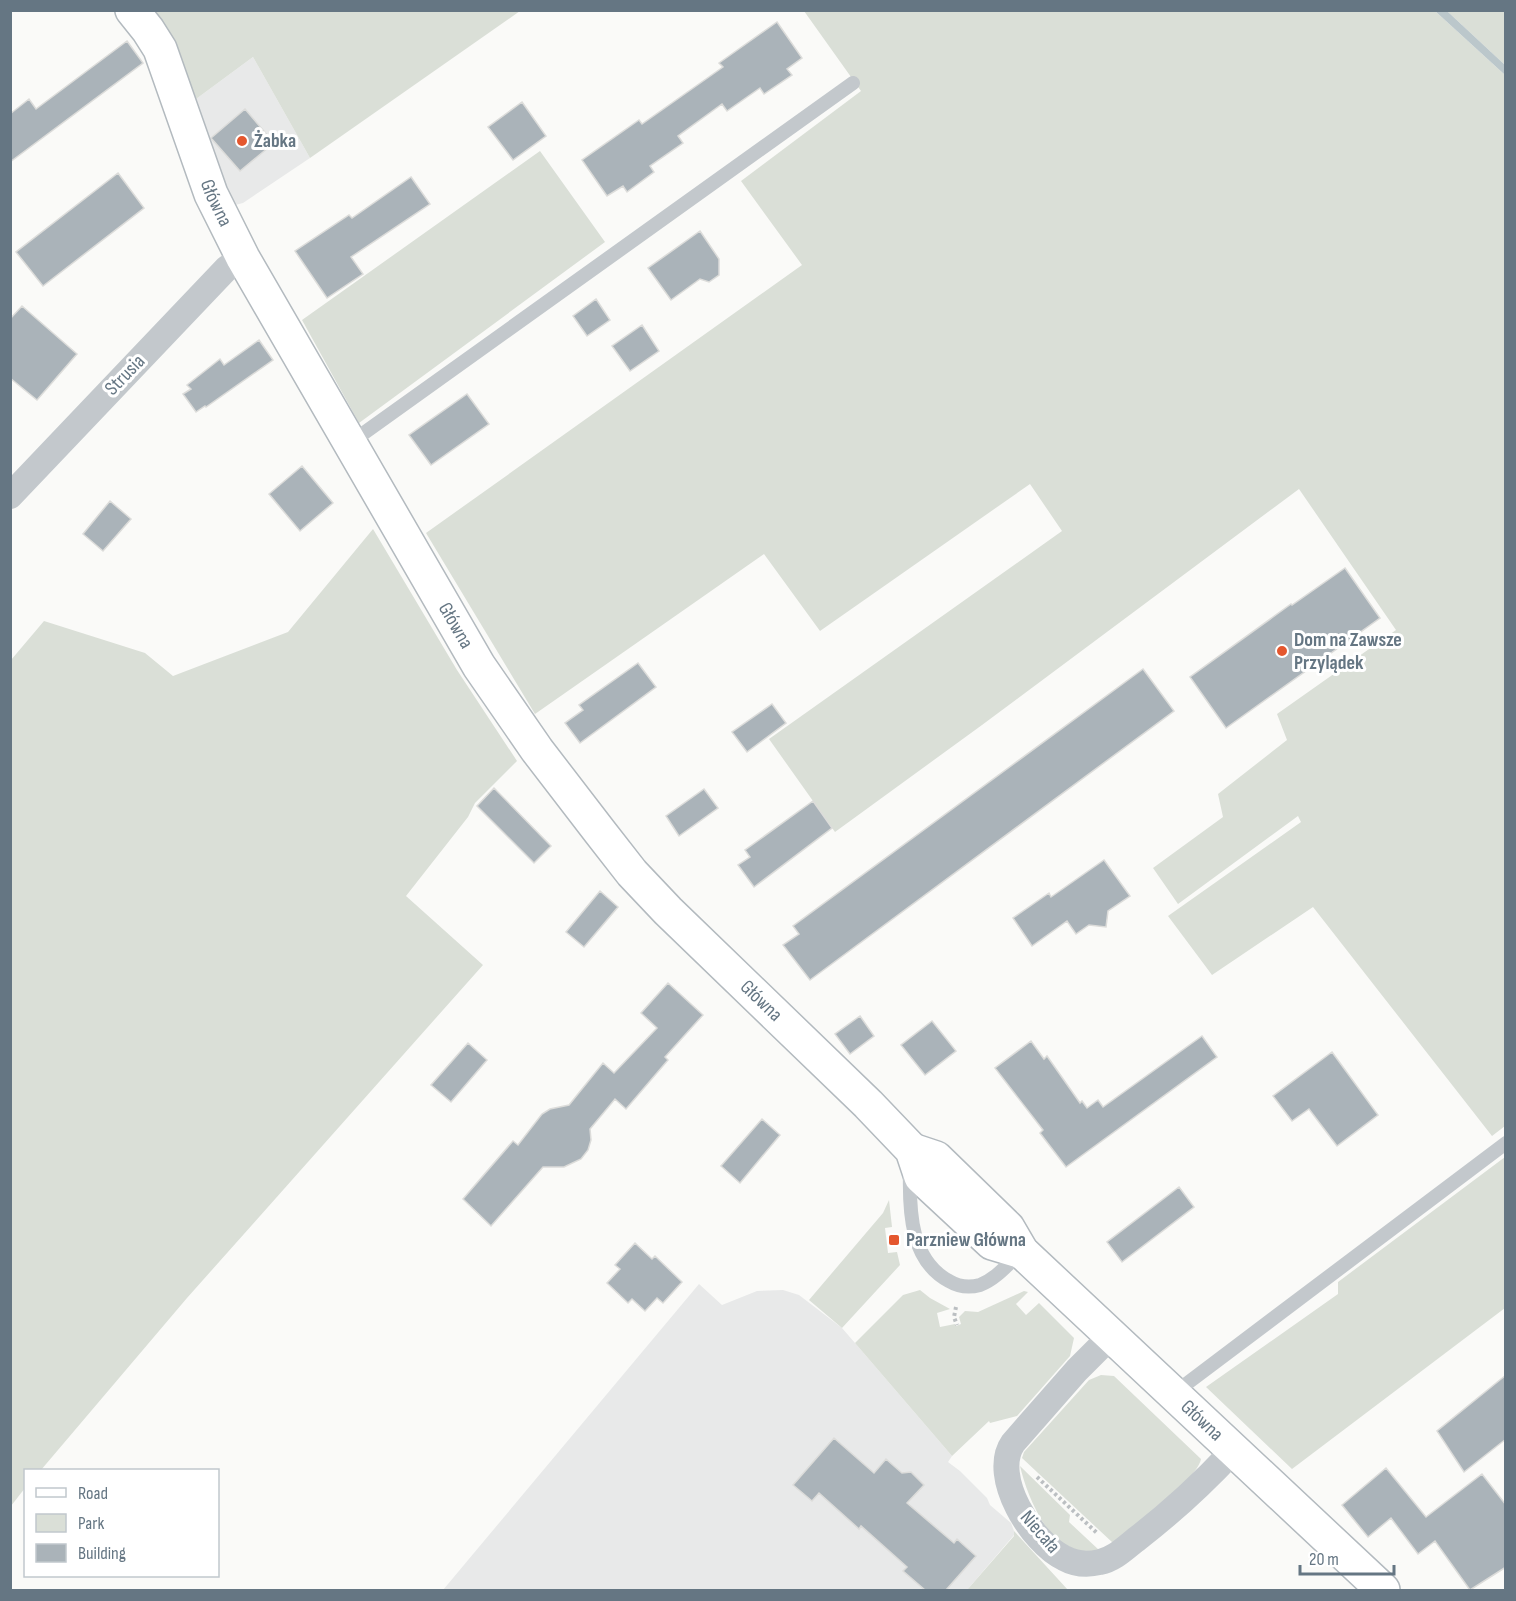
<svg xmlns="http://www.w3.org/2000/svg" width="1516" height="1601" font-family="'Sofia Sans Condensed',sans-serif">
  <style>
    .built { fill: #e8e9e9 }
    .green { fill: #dadfd7 }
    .water { fill: #bbc7cb }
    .building { fill: #aab3b9; stroke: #dcdcda; stroke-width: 1.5 }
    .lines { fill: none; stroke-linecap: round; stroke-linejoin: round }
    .secondary-casing { stroke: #b3babf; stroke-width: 36 }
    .path { stroke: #bbbfc2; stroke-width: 4; stroke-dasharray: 3 3; stroke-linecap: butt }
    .lane { stroke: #c3c8cc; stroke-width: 14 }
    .street { stroke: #c3c8cc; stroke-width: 26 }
    .secondary { stroke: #fff; stroke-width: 33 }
    .poi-dot { fill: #e4572e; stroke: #fff; stroke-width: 2 }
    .labels { text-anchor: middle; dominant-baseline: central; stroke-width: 6; stroke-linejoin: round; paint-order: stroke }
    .poi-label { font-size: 20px; font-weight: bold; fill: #657683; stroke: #fff; text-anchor: start }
    .street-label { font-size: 20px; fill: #657683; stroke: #fff }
  </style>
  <rect width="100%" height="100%" fill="#fafaf8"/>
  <path class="built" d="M 253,57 L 310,158 L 243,203 L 231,206 L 192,102 Z
    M 699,1284 L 722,1305 L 757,1291 L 783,1290 L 799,1295 L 842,1328 L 855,1343 L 952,1456 L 948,1462 L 960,1471 L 987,1498 L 990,1505 L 1011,1523 L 1014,1531 L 1014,1535 L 967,1590 L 443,1590 Z"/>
  <path class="green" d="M 150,11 L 520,11 L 310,158 L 253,57 L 192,102 Z
    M 804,11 L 1435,11 L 1505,75 L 1505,1126 L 1492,1136 L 1313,907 L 1212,975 L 1168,916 L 1301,822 L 1298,816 L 1178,904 L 1153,868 L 1223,817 L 1218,794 L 1287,740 L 1277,714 L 1396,630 L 1299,489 L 982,725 L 835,832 L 769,739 L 1062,531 L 1030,484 L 820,631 L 764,554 L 535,714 L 426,533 L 802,265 L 741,181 L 861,91 Z
    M 1447,11 L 1505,11 L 1505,65 Z
    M 540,151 L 605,242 L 359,423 L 302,320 Z
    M 373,529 L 457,670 L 517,761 L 475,803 L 468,817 L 406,896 L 483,965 L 187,1298 L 41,1470 L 26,1470 L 25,1488 L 11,1506 L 11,660 L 44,621 L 145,653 L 173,676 L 288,632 Z
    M 1505,1157 L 1505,1308 L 1292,1469 L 1206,1387 L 1338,1294 L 1338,1282 Z
    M 889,1200 L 892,1227 L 885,1228 L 888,1253 L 897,1252 L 900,1265 L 842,1328 L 809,1300 L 883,1213 Z
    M 920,1290 L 930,1298 L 950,1309 L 937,1313 L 940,1327 L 955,1324 L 956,1326 L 961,1324 L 959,1317 L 965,1311 L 978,1312 L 1024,1291 L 1028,1292 L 1016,1304 L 1026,1315 L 1039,1303 L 1074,1338 L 1070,1356 L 1017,1416 L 990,1423 L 989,1421 L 952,1456 L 855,1343 L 903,1295 Z
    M 1101,1375 L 1114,1376 L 1201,1459 C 1198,1479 1131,1528 1113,1543 L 1022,1458 L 1024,1452 L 1089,1380 Z
    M 1020,1466 L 1070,1515 L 1069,1522 L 1099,1550 C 1095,1551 1089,1553 1085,1553 C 1049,1551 1027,1496 1020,1466 Z
    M 1014,1531 L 1068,1590 L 967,1590 L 1014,1536 Z"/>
  <path class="water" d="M 1435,11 L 1447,11 L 1505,65 L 1505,75 Z"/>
  <path class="building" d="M 777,22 L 802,58 L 787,69 L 792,75 L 764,94 L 760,88 L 727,111 L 722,104 L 678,136 L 683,143 L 650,166 L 654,172 L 627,192 L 623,186 L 607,196 L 582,160 L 639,120 L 642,124 L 723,67 L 719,63 Z
    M 127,41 L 143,63 L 10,162 L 10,114 L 29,99 L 36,109 Z
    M 522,102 L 546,136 L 513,160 L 488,127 Z
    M 245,109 L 274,143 L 240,171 L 211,138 Z
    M 118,173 L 144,208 L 43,286 L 16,252 Z
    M 411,177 L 430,204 L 351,257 L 363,274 L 327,298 L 295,251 L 349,215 L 352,218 Z
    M 700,231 L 719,259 L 719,275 L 709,282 L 700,279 L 671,300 L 648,268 Z
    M 596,299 L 610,320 L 587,336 L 573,316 Z
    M 22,306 L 77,354 L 37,400 L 10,378 L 10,319 Z
    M 642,325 L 659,351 L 630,371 L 612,346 Z
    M 259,340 L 273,360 L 206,407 L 205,406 L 196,412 L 183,394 L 191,389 L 187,385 L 220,359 L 224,365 Z
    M 467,394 L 489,424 L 431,465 L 409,435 Z
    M 302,466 L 333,503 L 300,531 L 269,494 Z
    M 110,501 L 131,519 L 103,551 L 83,534 Z
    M 1345,568 L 1380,618 L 1226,728 L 1190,677 L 1291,604 L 1292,605 Z
    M 638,663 L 656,687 L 580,743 L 565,723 L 583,710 L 579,705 Z
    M 1143,669 L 1174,711 L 810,980 L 783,945 L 799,934 L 793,926 Z
    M 772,704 L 786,723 L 747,752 L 732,732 Z
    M 494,788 L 551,846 L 534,863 L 477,806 Z
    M 704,789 L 718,808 L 679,836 L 666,816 Z
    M 813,801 L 832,828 L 754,887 L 738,865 L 750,857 L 745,850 Z
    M 1104,860 L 1130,896 L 1108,911 L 1106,927 L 1089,925 L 1076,934 L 1067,921 L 1032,946 L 1013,918 L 1049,893 L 1051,897 Z
    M 600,891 L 618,907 L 584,947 L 566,932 Z
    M 668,983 L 703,1015 L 665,1057 L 668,1060 L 626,1109 L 615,1099 L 590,1129 L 591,1140 L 588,1150 L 581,1159 L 564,1167 L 543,1167 L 491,1226 L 463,1199 L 513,1141 L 518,1145 L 542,1114 L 550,1109 L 569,1105 L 603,1063 L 614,1073 L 657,1028 L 641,1013 Z
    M 860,1016 L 874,1036 L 850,1054 L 835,1034 Z
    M 932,1021 L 956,1051 L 925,1075 L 901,1045 Z
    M 1202,1036 L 1217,1057 L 1066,1167 L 1040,1133 L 1043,1130 L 995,1068 L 1031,1041 L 1044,1059 L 1047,1056 L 1080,1103 L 1082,1101 L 1087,1108 L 1098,1100 L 1103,1107 Z
    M 468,1043 L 487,1060 L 451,1102 L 431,1085 Z
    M 1332,1052 L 1378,1115 L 1337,1146 L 1309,1109 L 1292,1121 L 1273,1096 Z
    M 762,1119 L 780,1135 L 740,1183 L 721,1166 Z
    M 1179,1187 L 1194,1207 L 1122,1262 L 1107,1242 Z
    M 635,1243 L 652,1259 L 655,1256 L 682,1282 L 663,1303 L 657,1298 L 645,1311 L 632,1299 L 628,1303 L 607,1283 L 620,1269 L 615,1265 Z
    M 1506,1375 L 1506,1439 L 1464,1472 L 1437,1431 Z
    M 834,1438 L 874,1473 L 886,1459 L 902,1473 L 911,1472 L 924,1485 L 907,1503 L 954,1543 L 957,1539 L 976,1556 L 946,1590 L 925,1590 L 903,1571 L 907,1567 L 861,1526 L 859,1529 L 819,1493 L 812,1501 L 793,1485 Z
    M 1386,1468 L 1426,1517 L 1482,1474 L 1506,1505 L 1506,1567 L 1470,1590 L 1435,1541 L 1418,1554 L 1391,1518 L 1368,1537 L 1342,1505 Z"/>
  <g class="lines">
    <defs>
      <g id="secondary">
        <path id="s1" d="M 132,10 L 148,30 L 160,49 L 211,194 L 243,258 L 479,666 L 537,750 L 600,832 L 632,873 L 668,911 L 868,1104 L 912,1150 L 921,1177 L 992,1243 L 1022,1252"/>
        <path id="s2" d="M 912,1150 L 936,1158 L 1008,1228 L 1022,1252 L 1383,1590"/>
      </g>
    </defs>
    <use href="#secondary" class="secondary-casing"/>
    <path class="path" d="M 956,1307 L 954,1317 L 957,1325
      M 1037,1477 L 1097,1533"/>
    <path class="lane" d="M 350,443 L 853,83
      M 910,1173 C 909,1212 911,1261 949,1281 C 959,1287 969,1288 980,1285 C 996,1279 1008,1264 1020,1253
      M 1173,1394 L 1506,1143"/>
    <path class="street" d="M 10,496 L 227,268 L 243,258
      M 1111,1336 L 1077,1370 L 1013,1443 C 990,1476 1032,1543 1064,1558 C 1075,1564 1088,1565 1100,1562 C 1115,1559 1126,1547 1138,1538 C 1173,1511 1204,1482 1233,1451"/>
    <use href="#secondary" class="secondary"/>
  </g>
  <g class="poi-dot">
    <circle cx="242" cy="141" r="6"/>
    <circle cx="1282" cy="651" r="6"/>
    <rect x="888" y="1234" width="12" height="12" rx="3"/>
  </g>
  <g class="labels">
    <g class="poi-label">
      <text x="254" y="141">Żabka</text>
      <text x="1294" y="640">Dom na Zawsze<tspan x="1294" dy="23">Przylądek</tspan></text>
      <text x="906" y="1240">Parzniew Główna</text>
    </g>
    <g class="street-label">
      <text stroke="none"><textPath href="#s1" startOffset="212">Główna</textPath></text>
      <text transform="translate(125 375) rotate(-46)">Strusia</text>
      <text stroke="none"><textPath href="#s1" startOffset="698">Główna</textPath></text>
      <text stroke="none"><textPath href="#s1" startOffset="1184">Główna</textPath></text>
      <text stroke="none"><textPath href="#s2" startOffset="400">Główna</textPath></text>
      <text transform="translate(1040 1532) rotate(49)">Niecała</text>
    </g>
  </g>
  <rect width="1516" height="1601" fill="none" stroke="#657683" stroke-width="24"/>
  <rect x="24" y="1469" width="195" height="108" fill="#ffffff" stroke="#c1c8cd" stroke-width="1.5"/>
  <rect x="36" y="1488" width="30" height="9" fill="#ffffff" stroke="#c1c8cd" stroke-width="1.5"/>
  <text x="78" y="1499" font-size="18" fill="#657683">Road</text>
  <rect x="36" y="1514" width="30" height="18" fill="#dadfd7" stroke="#c1c8cd" stroke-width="1.5"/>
  <text x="78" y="1529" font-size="18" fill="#657683">Park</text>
  <rect x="36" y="1544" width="30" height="18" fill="#aab3b9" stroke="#c1c8cd" stroke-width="1.5"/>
  <text x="78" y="1559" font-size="18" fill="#657683">Building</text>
  <path d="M1300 1565v9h94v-9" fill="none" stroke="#657683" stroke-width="3"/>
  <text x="1309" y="1565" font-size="18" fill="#657683" stroke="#ffffff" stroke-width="4.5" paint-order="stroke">20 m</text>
</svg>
